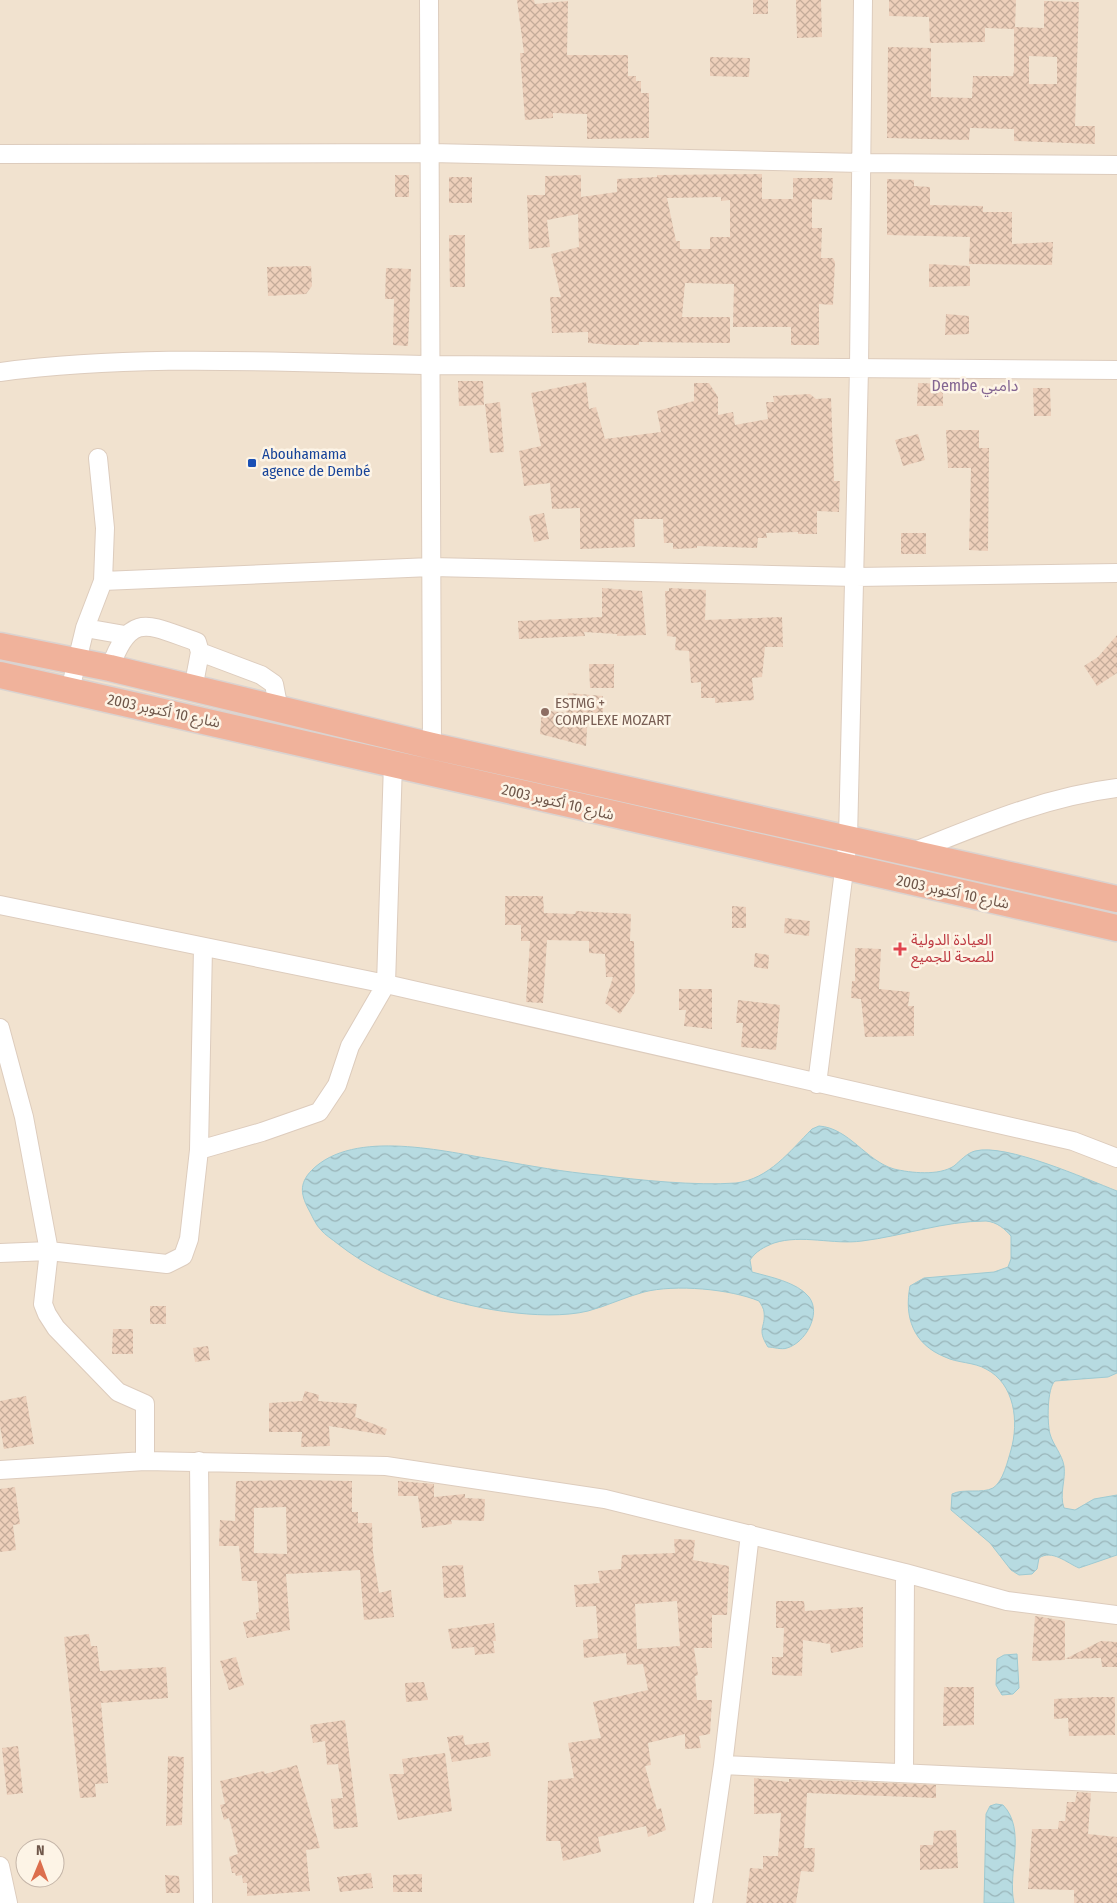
<svg xmlns="http://www.w3.org/2000/svg" width="1117" height="1903" font-family="'Fira Sans Condensed','Noto Sans Arabic',sans-serif">
  <style>
    .residential { fill: #f1e2cf; fill-rule: evenodd }
    .water { fill: url(#water-waves); stroke: #9ecad2 }
    .building { fill: url(#building-cross-hatch); fill-rule: evenodd }
    .lines { fill: none; stroke-linecap: round; stroke-linejoin: round }
    .minor-casing { stroke: #ddccbd; stroke-width: 20 }
    .highway-casing { stroke: #dad3d0; stroke-width: 29 }
    .minor { stroke: #fff; stroke-width: 18 }
    .highway { stroke: #f0b29b; stroke-width: 26 }
    .transit-dot { fill: #1a4fb4; stroke: #fdf4e6; stroke-width: 2 }
    .education-dot { fill: #8d6e63; stroke: #fdf4e6; stroke-width: 2 }
    .health-dot { fill: #e0444e; stroke: #fdf4e6; stroke-width: 2 }
    .labels { text-anchor: middle; dominant-baseline: central; stroke-width: 5; stroke-linejoin: round; paint-order: stroke }
    .transit-label { font-size: 15px; fill: #164399; stroke: #fdf4e6; text-anchor: start }
    .education-label { font-size: 15px; fill: #785e54; stroke: #fdf4e6; text-anchor: start }
    .street-label { font-size: 15px; fill: #6f574a; stroke: #fdf4e6 }
    .health-label { font-size: 15px; fill: #be3a42; stroke: #fdf4e6; text-anchor: start }
    .neighbourhood-label { font-size: 16px; fill: #836592; stroke: #fdf4e6 }
  </style>
  <defs>
    <pattern id="water-waves" width="16" height="10" patternUnits="userSpaceOnUse" patternTransform="scale(1.25)"><rect width="16" height="10" fill="#b7dbe1"/><path d="M0 5q4-4 8 0t8 0" fill="none" stroke="#99b4b8"/></pattern>
    <pattern id="building-cross-hatch" width="8" height="8" patternUnits="userSpaceOnUse" patternTransform="scale(1.25)"><rect width="8" height="8" fill="#edcfba"/><path d="M0 0l8 8M0 8l8-8" fill="none" stroke="#c4ab99"/></pattern>
  </defs>
  <rect width="100%" height="100%" fill="#faf0e0"/>
  <path class="residential" d="M 0,0 L 1117,0 L 1117,1903 L 0,1903 ZM 25,1848 L 55,1848 L 55,1878 L 25,1878 Z"/>
  <path class="water" d="M 819,1126 C 849,1128 866,1161 894,1169 C 911,1173 939,1176 954,1166 C 960,1161 967,1153 975,1151 C 1006,1143 1086,1179 1117,1191 L 1117,1373 L 1108,1377 L 1055,1381 C 1047,1388 1047,1423 1050,1434 C 1053,1445 1062,1454 1064,1466 C 1066,1480 1059,1494 1064,1508 L 1075,1510 L 1094,1499 L 1117,1495 L 1117,1555 L 1079,1568 C 1067,1563 1052,1549 1039,1558 L 1037,1569 L 1032,1574 L 1019,1575 L 1011,1570 L 990,1543 L 951,1510 L 952,1494 C 964,1488 982,1494 993,1488 C 1003,1482 1008,1460 1011,1450 C 1019,1422 1015,1384 986,1369 C 974,1362 957,1363 945,1357 C 913,1344 904,1317 910,1286 L 924,1278 L 994,1272 L 1008,1267 L 1011,1259 L 1011,1236 C 1005,1229 997,1222 986,1221 C 944,1221 903,1236 862,1241 C 833,1245 802,1234 774,1243 C 764,1247 756,1251 750,1260 L 752,1272 C 770,1277 797,1282 809,1297 C 822,1314 805,1343 787,1348 C 782,1350 773,1347 768,1347 C 756,1328 766,1328 764,1312 C 764,1309 761,1304 759,1301 C 730,1289 675,1284 644,1292 C 625,1297 607,1306 588,1311 C 543,1322 463,1308 421,1290 C 389,1276 365,1265 338,1244 C 332,1239 325,1235 321,1230 C 316,1225 313,1218 310,1212 C 301,1196 298,1184 312,1170 C 354,1128 446,1152 497,1160 C 531,1166 564,1172 598,1175 C 638,1180 696,1186 736,1183 C 769,1179 790,1151 812,1129 Z
    M 1017,1654 L 1019,1688 L 1013,1694 L 1002,1695 L 996,1685 L 997,1659 L 1004,1655 Z
    M 996,1804 L 1003,1805 C 1027,1830 1007,1872 1014,1903 L 984,1903 L 986,1814 L 990,1806 Z"/>
  <path class="building" d="M 517,0 L 534,0 L 535,4 L 568,1 L 567,55 L 628,55 L 628,76 L 636,76 L 636,81 L 641,81 L 641,93 L 649,93 L 649,138 L 587,139 L 587,114 L 553,113 L 553,118 L 525,120 L 520,53 L 524,53 Z
    M 753,0 L 768,0 L 768,14 L 753,14 Z
    M 796,0 L 821,0 L 822,37 L 797,38 Z
    M 889,0 L 1016,0 L 1015,27 L 1044,28 L 1044,1 L 1079,2 L 1075,126 L 1095,126 L 1095,144 L 1014,141 L 1014,129 L 970,128 L 969,140 L 887,138 L 888,47 L 931,48 L 931,97 L 972,98 L 973,76 L 1013,76 L 1014,70 L 1014,29 L 985,28 L 985,42 L 930,43 L 929,17 L 889,16 ZM 1029,56 L 1057,57 L 1057,84 L 1029,84 Z
    M 710,57 L 750,58 L 749,77 L 710,76 Z
    M 762,174 L 762,199 L 793,199 L 793,178 L 833,178 L 832,200 L 812,199 L 812,228 L 822,228 L 821,258 L 833,258 L 835,262 L 833,305 L 819,304 L 819,345 L 791,345 L 791,327 L 733,327 L 734,284 L 685,283 L 682,317 L 730,317 L 730,343 L 639,342 L 639,345 L 613,345 L 588,343 L 588,332 L 552,333 L 550,297 L 561,297 L 551,254 L 579,247 L 578,214 L 547,220 L 550,247 L 529,249 L 527,195 L 545,195 L 545,176 L 581,175 L 581,197 L 617,192 L 617,179 L 657,177 L 657,175 ZM 721,197 L 721,201 L 730,200 L 730,237 L 710,237 L 710,249 L 680,249 L 680,241 L 676,241 L 667,198 Z
    M 395,175 L 409,175 L 409,197 L 395,197 Z
    M 449,177 L 472,177 L 472,203 L 449,203 Z
    M 887,179 L 914,180 L 914,186 L 930,187 L 930,205 L 983,206 L 983,212 L 1012,212 L 1012,244 L 1053,242 L 1052,265 L 969,264 L 970,237 L 887,235 Z
    M 449,235 L 465,235 L 465,287 L 450,287 Z
    M 929,264 L 970,266 L 970,286 L 929,287 Z
    M 311,266 L 312,286 L 306,294 L 268,296 L 267,267 Z
    M 386,268 L 411,269 L 408,346 L 393,345 L 394,299 L 385,299 Z
    M 946,314 L 969,316 L 969,334 L 945,335 Z
    M 458,381 L 483,381 L 484,405 L 459,406 Z
    M 586,382 L 589,409 L 596,407 L 605,439 L 661,432 L 657,411 L 694,401 L 694,383 L 709,383 L 718,397 L 718,415 L 733,412 L 735,425 L 768,419 L 766,402 L 774,402 L 773,396 L 810,394 L 816,399 L 831,398 L 834,481 L 840,481 L 839,512 L 817,511 L 817,534 L 798,534 L 798,532 L 766,533 L 767,538 L 758,538 L 757,548 L 697,546 L 697,548 L 673,549 L 673,543 L 664,543 L 663,519 L 634,519 L 635,547 L 580,549 L 580,508 L 552,509 L 550,483 L 524,486 L 519,451 L 541,446 L 531,393 Z
    M 918,383 L 943,384 L 943,406 L 917,406 Z
    M 1033,388 L 1050,388 L 1051,416 L 1034,416 Z
    M 500,402 L 504,452 L 490,453 L 485,404 Z
    M 946,430 L 979,430 L 979,448 L 989,448 L 988,551 L 969,550 L 971,468 L 948,468 Z
    M 918,434 L 925,460 L 903,466 L 895,440 Z
    M 544,513 L 549,539 L 534,542 L 529,516 Z
    M 901,533 L 926,533 L 926,554 L 901,554 Z
    M 602,588 L 642,591 L 646,635 L 617,636 L 617,634 L 584,632 L 585,636 L 519,639 L 518,621 L 602,617 Z
    M 669,588 L 706,590 L 705,620 L 782,617 L 783,647 L 765,647 L 762,677 L 752,678 L 754,700 L 715,703 L 715,698 L 701,698 L 701,682 L 691,683 L 689,651 L 675,650 L 676,637 L 667,636 L 665,591 L 669,591 Z
    M 1117,635 L 1117,673 L 1097,686 L 1084,666 L 1098,657 Z
    M 589,664 L 614,664 L 614,688 L 590,688 Z
    M 568,693 L 603,696 L 603,713 L 588,713 L 586,746 L 540,734 L 542,710 L 566,713 Z
    M 505,896 L 543,896 L 544,913 L 575,914 L 576,911 L 631,914 L 630,941 L 634,941 L 635,992 L 620,1014 L 605,1003 L 613,977 L 606,977 L 605,954 L 589,953 L 589,941 L 547,940 L 543,1003 L 526,1002 L 530,941 L 521,941 L 521,925 L 505,925 Z
    M 732,906 L 746,907 L 746,928 L 732,928 Z
    M 785,918 L 810,921 L 809,936 L 784,933 Z
    M 855,948 L 881,949 L 879,989 L 910,992 L 908,1006 L 914,1006 L 914,1036 L 865,1037 L 861,999 L 851,998 L 852,981 L 855,981 Z
    M 755,953 L 769,955 L 768,969 L 754,967 Z
    M 679,989 L 712,989 L 712,1029 L 684,1026 L 686,1010 L 679,1010 Z
    M 738,1000 L 780,1005 L 776,1050 L 741,1047 L 743,1023 L 736,1023 Z
    M 150,1306 L 166,1306 L 166,1324 L 150,1324 Z
    M 113,1329 L 133,1329 L 133,1354 L 112,1354 Z
    M 208,1346 L 210,1360 L 195,1362 L 193,1348 Z
    M 305,1391 L 319,1395 L 318,1401 L 357,1404 L 355,1417 L 387,1429 L 385,1435 L 329,1426 L 330,1446 L 301,1447 L 302,1432 L 269,1432 L 269,1403 L 302,1401 Z
    M 26,1396 L 34,1444 L 4,1449 L 0,1426 L 0,1401 Z
    M 297,1480 L 352,1481 L 352,1512 L 358,1512 L 358,1523 L 372,1523 L 373,1552 L 379,1593 L 391,1590 L 394,1617 L 364,1620 L 360,1570 L 286,1574 L 290,1630 L 247,1638 L 243,1622 L 257,1619 L 256,1613 L 259,1612 L 257,1581 L 242,1581 L 239,1546 L 219,1546 L 220,1520 L 235,1521 L 236,1481 ZM 286,1507 L 287,1554 L 254,1553 L 254,1508 Z
    M 398,1481 L 434,1484 L 434,1497 L 465,1494 L 465,1498 L 485,1499 L 484,1521 L 451,1520 L 452,1524 L 422,1528 L 418,1496 L 398,1496 Z
    M 15,1487 L 20,1524 L 13,1525 L 16,1550 L 0,1552 L 0,1489 Z
    M 674,1539 L 695,1540 L 693,1560 L 729,1566 L 727,1615 L 712,1615 L 712,1648 L 694,1648 L 698,1675 L 695,1676 L 697,1700 L 712,1700 L 710,1734 L 699,1736 L 701,1748 L 685,1749 L 685,1734 L 648,1743 L 651,1765 L 645,1766 L 657,1810 L 661,1808 L 666,1830 L 648,1837 L 646,1826 L 598,1837 L 601,1852 L 563,1861 L 560,1841 L 546,1841 L 548,1781 L 574,1778 L 568,1743 L 601,1738 L 593,1702 L 648,1690 L 643,1664 L 627,1665 L 626,1653 L 584,1658 L 583,1640 L 598,1638 L 596,1606 L 576,1607 L 574,1585 L 600,1583 L 598,1571 L 621,1569 L 622,1555 L 675,1553 ZM 677,1601 L 680,1646 L 637,1649 L 635,1604 Z
    M 463,1565 L 466,1597 L 444,1598 L 442,1566 Z
    M 776,1601 L 804,1601 L 805,1611 L 863,1607 L 863,1647 L 831,1653 L 830,1644 L 803,1640 L 802,1676 L 772,1675 L 772,1657 L 783,1657 L 784,1628 L 776,1628 Z
    M 1035,1616 L 1065,1621 L 1065,1660 L 1032,1661 Z
    M 494,1623 L 496,1641 L 493,1641 L 495,1653 L 475,1655 L 474,1647 L 452,1649 L 448,1629 Z
    M 89,1634 L 91,1646 L 97,1646 L 100,1671 L 166,1667 L 168,1698 L 101,1703 L 108,1783 L 95,1784 L 96,1797 L 80,1798 L 64,1637 Z
    M 1101,1641 L 1117,1642 L 1117,1667 L 1102,1667 L 1101,1658 L 1065,1659 Z
    M 236,1657 L 244,1685 L 229,1690 L 220,1661 Z
    M 424,1682 L 428,1700 L 406,1702 L 405,1683 Z
    M 944,1687 L 974,1687 L 974,1725 L 943,1726 Z
    M 1095,1697 L 1115,1697 L 1115,1735 L 1069,1736 L 1068,1718 L 1054,1719 L 1054,1699 Z
    M 345,1720 L 358,1827 L 334,1829 L 331,1799 L 343,1798 L 338,1764 L 327,1765 L 325,1741 L 313,1743 L 310,1725 Z
    M 463,1735 L 465,1745 L 489,1742 L 491,1756 L 452,1762 L 447,1737 Z
    M 18,1746 L 23,1793 L 7,1795 L 2,1748 Z
    M 445,1753 L 452,1811 L 398,1820 L 389,1774 L 404,1774 L 402,1759 Z
    M 168,1756 L 184,1757 L 182,1825 L 166,1826 Z
    M 297,1765 L 320,1848 L 306,1850 L 310,1891 L 247,1896 L 247,1883 L 243,1883 L 242,1875 L 236,1876 L 235,1873 L 232,1873 L 229,1857 L 238,1854 L 229,1818 L 224,1820 L 220,1805 L 225,1804 L 220,1781 L 264,1771 L 265,1774 Z
    M 754,1778 L 789,1782 L 789,1779 L 936,1785 L 936,1798 L 807,1793 L 804,1848 L 815,1848 L 814,1872 L 801,1871 L 796,1903 L 746,1903 L 750,1868 L 763,1869 L 763,1856 L 778,1856 L 781,1813 L 754,1814 Z
    M 1077,1792 L 1091,1793 L 1088,1834 L 1117,1837 L 1117,1903 L 1074,1903 L 1074,1890 L 1028,1889 L 1032,1829 L 1058,1829 L 1059,1821 L 1065,1821 L 1067,1802 L 1075,1802 Z
    M 956,1830 L 958,1868 L 920,1870 L 920,1845 L 933,1845 L 934,1831 Z
    M 371,1873 L 373,1888 L 340,1892 L 337,1877 Z
    M 422,1874 L 422,1892 L 393,1892 L 393,1875 Z
    M 165,1875 L 179,1876 L 180,1893 L 166,1893 Z"/>
  <g class="lines">
    <defs>
      <path id="minor" d="M 429,0 L 432,746
        M 0,154 L 431,153 L 862,163 L 1117,165
        M 0,372 C 143,353 288,363 432,365 C 660,367 889,368 1117,370
        M 98,458 L 105,528 L 103,581
        M 85,628 L 125,635
        M 200,652 L 261,675 L 274,684 L 279,710
        M 110,668 C 131,610 148,625 197,642 L 200,652 L 193,689
        M 70,690 L 85,628 L 103,581 L 431,567 L 856,577 L 1117,573
        M 910,853 C 978,826 1044,797 1117,788
        M 0,905 L 386,984 L 1073,1141 L 1117,1158
        M 0,1028 L 24,1117 L 49,1251 L 43,1304 L 47,1314 L 56,1328 L 118,1392 L 145,1404 L 145,1461
        M 817,1084 L 848,839 L 859,368 L 863,0
        M 199,1150 L 262,1132 L 319,1112 L 337,1085 L 350,1046 L 386,984 L 393,763
        M 0,1253 L 49,1251 L 167,1264 L 183,1256 L 189,1239 L 199,1150 L 203,947
        M 199,1461 L 203,1903
        M 0,1470 L 145,1461 L 386,1466 L 605,1499 L 905,1573 L 1007,1601 L 1117,1615
        M 723,1765 L 1117,1783
        M 904,1772 L 905,1573
        M 0,1866 L 8,1903
        M 703,1903 L 723,1765 L 750,1534"/>
      <path id="highway" d="M 0,646 L 110,668 L 432,746 L 1117,899
        M 0,675 C 373,757 744,846 1117,928"/>
    </defs>
    <use href="#minor" class="minor-casing"/>
    <use href="#highway" class="highway-casing"/>
    <use href="#minor" class="minor"/>
    <use href="#highway" class="highway"/>
  </g>
  <rect class="transit-dot" x="247" y="458" width="10" height="10" rx="2.5"/>
  <circle class="education-dot" cx="545" cy="712" r="5"/>
  <path class="health-dot" d="M897.5 941.5h5v5h5v5h-5v5h-5v-5h-5v-5h5z"/>
  <g class="labels">
    <g class="transit-label">
      <text x="262" y="454">Abouhamama<tspan x="262" dy="17">agence de Dembé</tspan></text>
    </g>
    <g class="education-label">
      <text x="555" y="703">ESTMG +<tspan x="555" dy="17">COMPLEXE MOZART</tspan></text>
    </g>
    <g class="street-label">
      <text transform="translate(164 711) rotate(12)">شارع 10 أكتوبر 2003</text>
      <text transform="translate(558 802) rotate(13)">شارع 10 أكتوبر 2003</text>
      <text transform="translate(953 892) rotate(12)">شارع 10 أكتوبر 2003</text>
    </g>
    <g class="health-label">
      <text x="911" y="940">العيادة الدولية<tspan x="911" dy="17">للصحة للجميع</tspan></text>
    </g>
    <g class="neighbourhood-label">
      <text x="975" y="385">Dembe دامبي</text>
    </g>
  </g>
  <g transform="translate(40 1863) rotate(1)"><circle r="24" fill="#fdf4e6" stroke="#c4b5a8"/>
  <path d="M0-4L9 19L0 12L-9 19Z" fill="#dc6e4d"/>
  <text y="-8" font-size="14" font-weight="bold" text-anchor="middle" fill="#6f574a">N</text>
  </g>
</svg>
